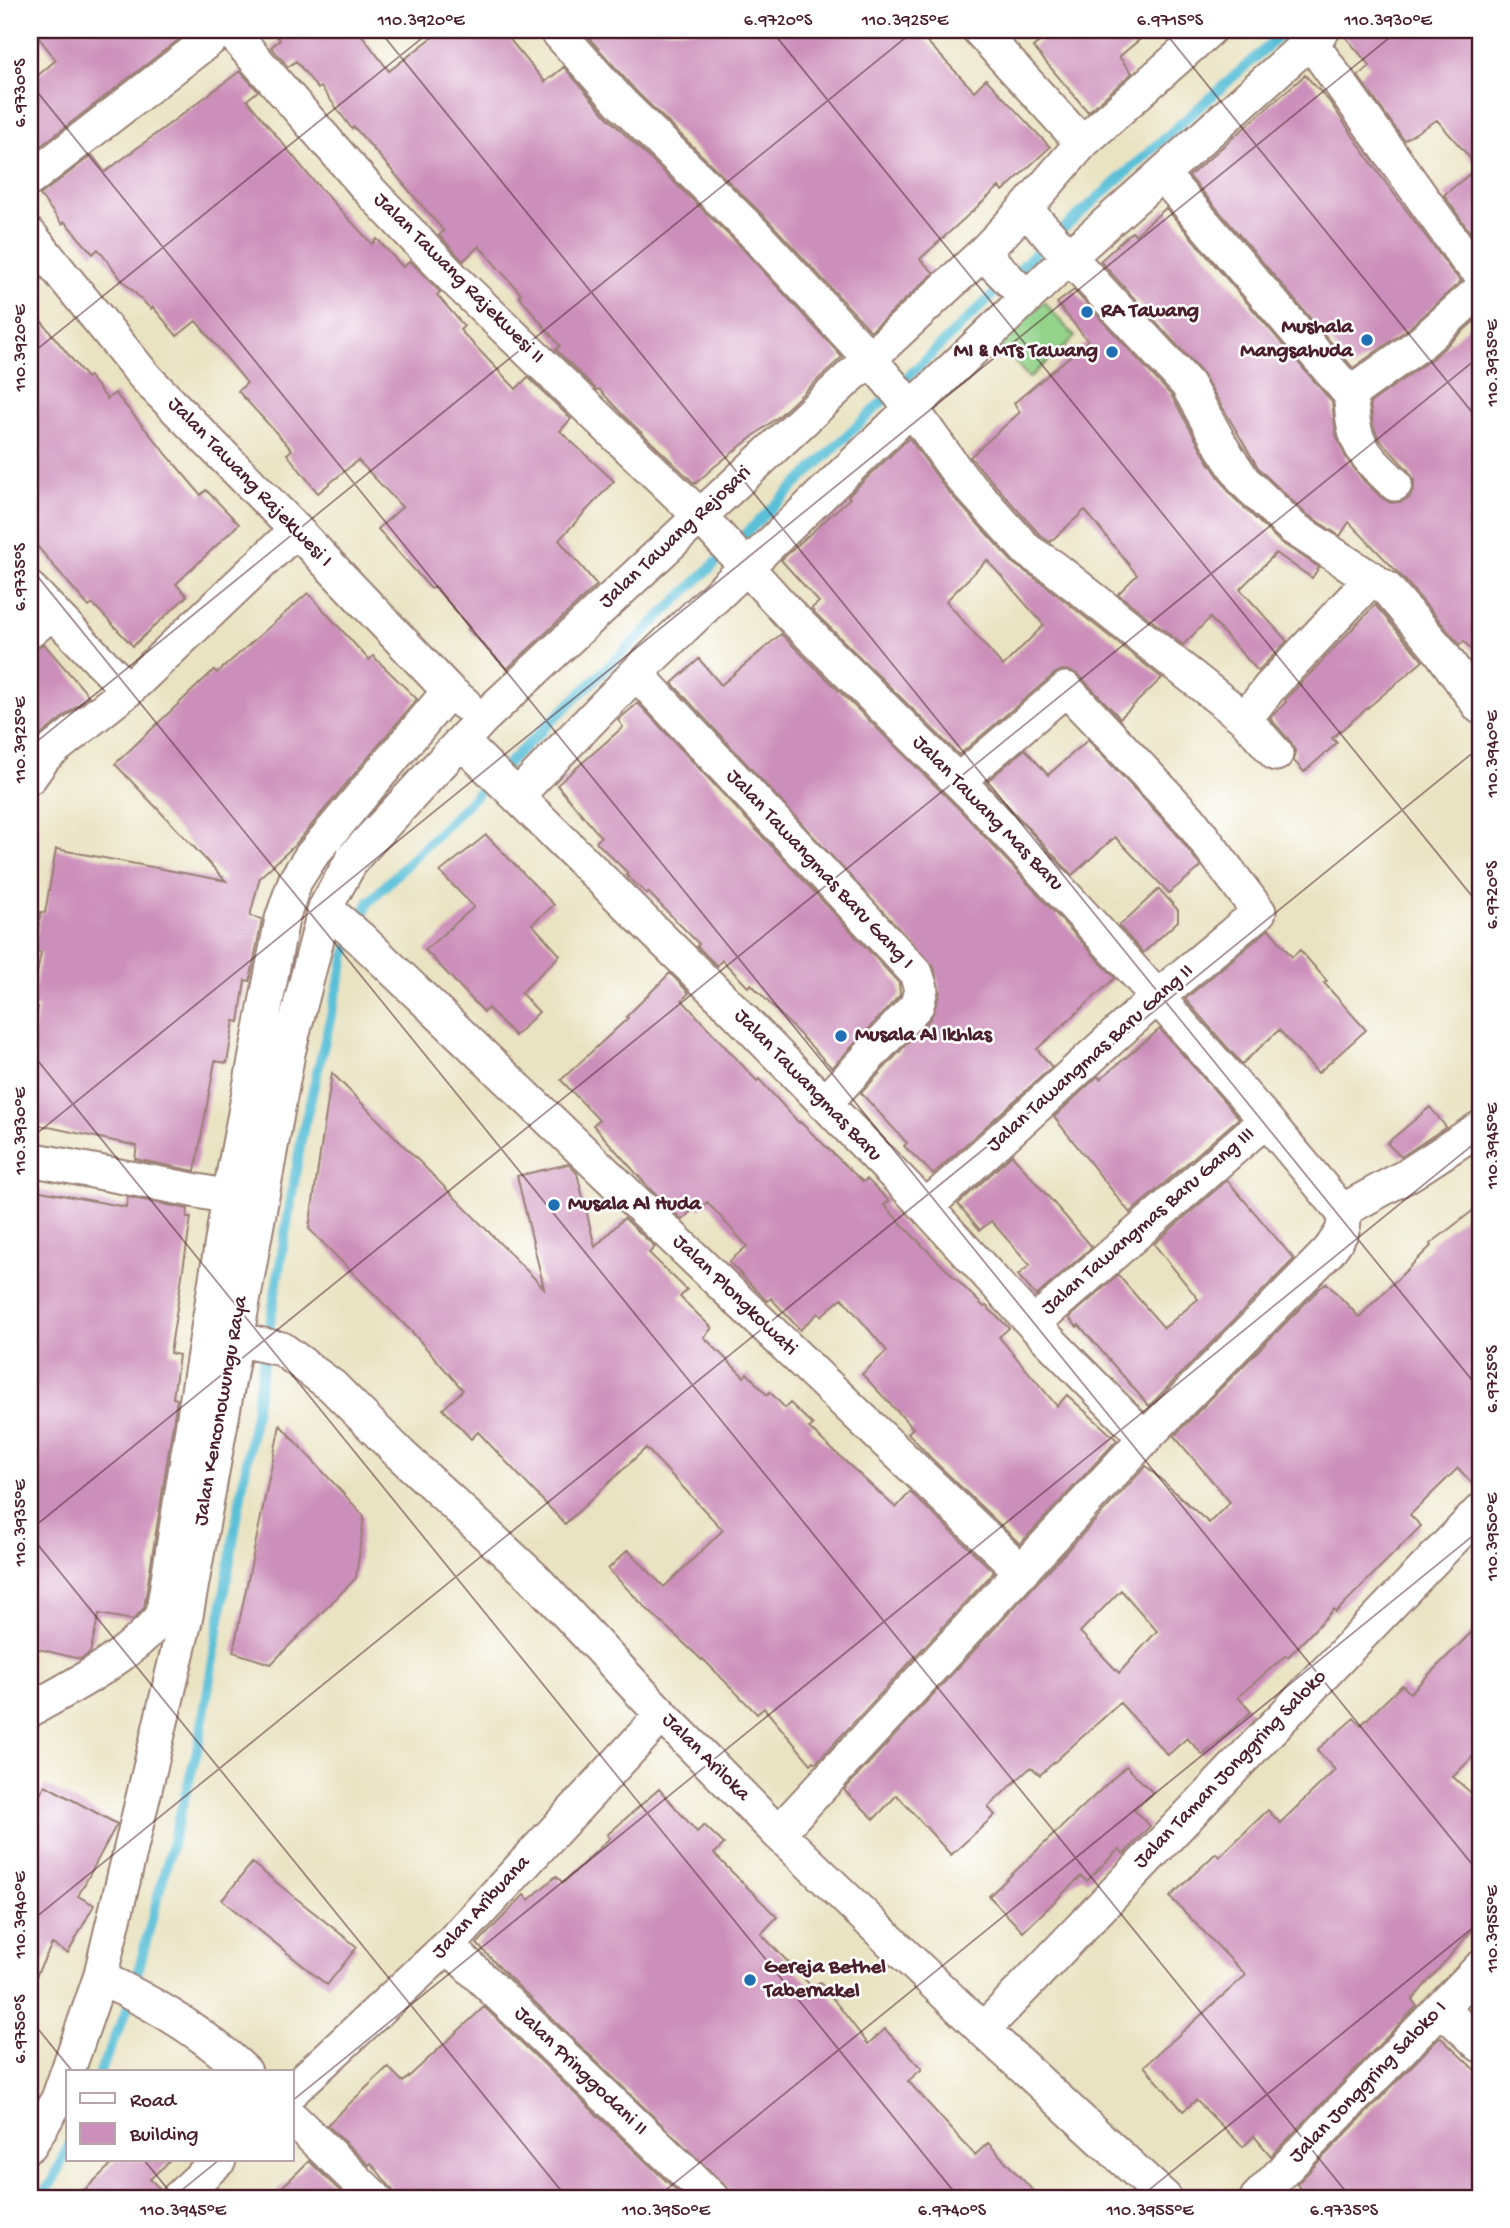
<svg xmlns="http://www.w3.org/2000/svg" width="1510" height="2228" font-family="'Gochi Hand',sans-serif">
  <style>
    .green { fill: #93d38a; stroke: #6e795a; stroke-width: 2 }
    .lines { fill: none; stroke-linecap: round; stroke-linejoin: round }
    .stream { stroke: #5ac0d8; stroke-width: 10 }
    .building { fill: #cc8eba; fill-rule: evenodd }
    .street-casing { stroke: #9a8176; stroke-width: 37 }
    .street { stroke: #fff; stroke-width: 33 }
    .ticks { fill: none; stroke: #4a1f2b; stroke-width: 2; stroke-opacity: 0.45 }
    .poi-dot { fill: #1f6fb2; stroke: #fff; stroke-width: 2.5 }
    .labels { text-anchor: middle; dominant-baseline: central; stroke-width: 5; stroke-linejoin: round; paint-order: stroke }
    .street-label { font-size: 21px; fill: #4a1f2b; stroke: #fff }
    .poi-label { font-size: 21px; font-weight: bold; fill: #4a1f2b; stroke: #fff; text-anchor: start }
    .neatline { fill: none; stroke: #4a1f2b; stroke-width: 2.5 }
    .ticks-label { font-size: 18px; text-anchor: middle; fill: #4a1f2b }
  </style>
  <rect width="100%" height="100%" fill="#fff"/>
  <filter id="ink" filterUnits="userSpaceOnUse"><feTurbulence type="fractalNoise" baseFrequency=".0143" numOctaves="2"/><feDisplacementMap in="SourceGraphic" scale="14" xChannelSelector="R" yChannelSelector="G"/><feConvolveMatrix kernelMatrix="1 2 1 2 8 2 1 2 1" color-interpolation-filters="sRGB"/></filter>
  <filter id="wash" filterUnits="userSpaceOnUse"><feTurbulence type="fractalNoise" baseFrequency=".00686" numOctaves="4" result="noise"/><feDisplacementMap in="SourceGraphic" scale="28" xChannelSelector="R" yChannelSelector="G"/><feGaussianBlur stdDeviation="1.57" result="paint"/><feColorMatrix in="noise" values="0 0 0 0 0 0 0 0 0 0 0 0 0 0 0 0 0 1.4 0 .05"/><feComposite in="paint" operator="in"/></filter>
  <g filter="url(#wash)">
    <rect width="100%" height="100%" fill="#eae3c2"/>
    <path class="green" d="M 1044,302 L 1075,337 L 1029,378 L 998,343 Z"/>
    <g class="lines">
      <path class="stream" d="M 100,2072 L 129,2005 L 199,1743 L 302,1135 L 346,954 L 368,903 L 501,770 L 1038,251 L 1286,30
        M 39,2198 L 53,2181 L 68,2146"/>
    </g>
    <g id="blocks">
      <path class="building" d="M 33,30 L 191,30 L 38,148 L 30,138 L 30,82 L 56,60 Z
        M 272,30 L 358,30 L 389,71 L 442,30 L 502,30 L 545,82 L 564,67 L 608,118 L 739,245 L 842,357 L 779,416 L 714,467 L 695,484 L 624,416 L 599,389 L 597,390 L 556,350 L 560,346 L 519,296 L 521,294 L 479,246 L 463,261 L 439,235 L 444,231 L 376,152 L 354,127 L 352,129 L 321,87 L 318,89 L 296,61 L 288,67 L 271,47 L 280,40 Z
        M 582,30 L 916,30 L 974,91 L 986,79 L 1050,147 L 1003,191 L 999,187 L 920,259 L 934,273 L 871,331 L 767,219 L 636,91 Z
        M 1054,30 L 1151,30 L 1119,57 L 1132,73 L 1088,112 L 1033,47 Z
        M 1342,30 L 1480,30 L 1480,246 L 1444,195 L 1478,167 L 1437,120 L 1404,140 L 1358,76 L 1370,66 L 1342,33 Z
        M 240,71 L 258,91 L 247,100 L 311,178 L 372,244 L 377,239 L 403,267 L 410,261 L 440,292 L 437,295 L 464,326 L 460,330 L 516,389 L 528,377 L 571,419 L 560,431 L 614,481 L 559,540 L 597,585 L 507,669 L 468,629 L 470,628 L 435,586 L 431,589 L 378,529 L 402,507 L 358,460 L 318,493 L 287,454 L 292,450 L 238,391 L 247,383 L 196,321 L 177,336 L 153,307 L 151,309 L 121,279 L 98,249 L 93,254 L 65,222 L 62,224 L 40,195 L 92,155 L 105,172 Z
        M 1305,75 L 1329,101 L 1377,171 L 1451,270 L 1461,281 L 1409,328 L 1353,368 L 1189,176 Z
        M 1166,208 L 1332,402 L 1336,435 L 1346,458 L 1364,481 L 1382,498 L 1390,503 L 1400,502 L 1409,498 L 1414,489 L 1414,479 L 1408,470 L 1379,439 L 1373,425 L 1370,403 L 1434,357 L 1480,316 L 1480,661 L 1464,641 L 1460,645 L 1404,579 L 1349,522 L 1340,536 L 1305,513 L 1259,469 L 1201,371 L 1100,261 L 1132,232 L 1135,235 Z
        M 1074,290 L 1171,395 L 1206,458 L 1231,495 L 1280,542 L 1319,567 L 1312,578 L 1276,553 L 1240,589 L 1287,641 L 1258,671 L 1210,618 L 1183,645 L 1118,594 L 1137,575 L 1085,510 L 1050,542 L 1041,536 L 970,457 L 1020,412 L 1014,403 L 1088,341 L 1057,303 Z
        M 30,307 L 87,378 L 89,376 L 107,399 L 115,393 L 201,495 L 206,490 L 239,524 L 176,584 L 187,596 L 133,646 L 93,604 L 89,607 L 30,538 Z
        M 909,438 L 946,489 L 1014,564 L 1042,583 L 1162,678 L 1120,718 L 1079,675 L 1071,671 L 1062,670 L 1054,674 L 959,755 L 811,609 L 819,602 L 781,560 L 850,498 L 848,496 ZM 987,560 L 1044,625 L 1003,666 L 946,601 Z
        M 308,593 L 369,660 L 373,656 L 417,699 L 294,846 L 260,877 L 250,916 L 262,919 L 250,981 L 245,980 L 239,1022 L 234,1021 L 227,1063 L 215,1061 L 195,1171 L 135,1159 L 137,1146 L 30,1123 L 30,1053 L 38,1007 L 31,1006 L 41,952 L 33,951 L 41,912 L 45,913 L 56,849 L 226,881 L 115,764 L 214,670 L 217,673 Z
        M 1375,605 L 1423,661 L 1332,738 L 1337,743 L 1304,772 L 1294,761 L 1295,751 L 1291,742 L 1270,718 L 1286,702 L 1285,700 Z
        M 781,634 L 960,810 L 1115,978 L 1037,1049 L 1052,1067 L 933,1174 L 904,1146 L 907,1143 L 861,1093 L 931,1018 L 940,993 L 934,967 L 672,683 L 699,659 L 721,685 Z
        M 44,644 L 89,696 L 30,744 L 30,650 Z
        M 638,703 L 899,983 L 900,995 L 832,1068 L 751,984 L 748,987 L 722,960 L 717,966 L 697,946 L 699,944 L 648,892 L 647,894 L 626,875 L 628,873 L 596,842 L 601,837 L 557,785 L 623,727 L 618,720 Z
        M 1088,740 L 1174,831 L 1201,867 L 1169,893 L 1115,837 L 1072,875 L 986,782 L 1025,749 L 1048,775 Z
        M 486,835 L 554,905 L 532,924 L 560,955 L 521,993 L 539,1012 L 515,1036 L 488,1008 L 484,1012 L 425,950 L 474,907 L 440,872 Z
        M 1159,889 L 1178,910 L 1178,921 L 1143,953 L 1119,926 Z
        M 1269,929 L 1292,957 L 1300,950 L 1327,981 L 1324,983 L 1366,1030 L 1318,1073 L 1279,1030 L 1242,1064 L 1185,999 Z
        M 670,973 L 689,993 L 682,1000 L 757,1081 L 759,1079 L 799,1123 L 800,1122 L 863,1182 L 867,1179 L 889,1201 L 884,1205 L 912,1235 L 984,1307 L 986,1306 L 1009,1328 L 999,1337 L 1057,1406 L 1067,1395 L 1117,1440 L 1020,1544 L 931,1458 L 908,1433 L 913,1428 L 862,1374 L 887,1351 L 842,1298 L 821,1316 L 818,1313 L 800,1330 L 771,1298 L 767,1301 L 729,1262 L 747,1246 L 707,1202 L 700,1209 L 697,1205 L 682,1220 L 651,1190 L 593,1125 L 599,1120 L 561,1080 L 628,1018 L 626,1017 Z
        M 1160,1029 L 1239,1118 L 1130,1213 L 1054,1117 L 1098,1076 L 1100,1079 Z
        M 332,1073 L 544,1288 L 517,1176 L 568,1164 L 577,1173 L 595,1247 L 624,1218 L 655,1247 L 649,1253 L 687,1290 L 680,1297 L 712,1328 L 704,1337 L 744,1377 L 747,1373 L 767,1395 L 770,1392 L 785,1408 L 790,1403 L 813,1425 L 809,1428 L 896,1508 L 910,1492 L 994,1572 L 816,1763 L 814,1761 L 811,1764 L 764,1708 L 757,1714 L 703,1659 L 702,1660 L 646,1608 L 608,1569 L 628,1550 L 664,1587 L 723,1530 L 646,1448 L 565,1524 L 478,1432 L 471,1439 L 443,1409 L 463,1390 L 411,1331 L 309,1229 Z
        M 1430,1107 L 1446,1127 L 1401,1157 L 1387,1143 Z
        M 1012,1155 L 1092,1247 L 1036,1296 L 1018,1275 L 1030,1265 L 991,1221 L 980,1230 L 958,1204 Z
        M 1227,1180 L 1294,1259 L 1149,1406 L 1079,1325 L 1077,1327 L 1069,1318 L 1118,1275 L 1164,1328 L 1198,1299 L 1154,1244 Z
        M 30,1189 L 126,1207 L 128,1197 L 188,1209 L 187,1218 L 191,1218 L 170,1353 L 179,1355 L 173,1398 L 177,1399 L 144,1608 L 133,1620 L 99,1614 L 90,1653 L 80,1659 L 30,1647 L 30,1423 L 35,1373 L 30,1372 Z
        M 1480,1205 L 1480,1492 L 1458,1468 L 1410,1515 L 1421,1526 L 1336,1612 L 1334,1609 L 1288,1657 L 1286,1655 L 1238,1697 L 1251,1712 L 1203,1755 L 1187,1738 L 1168,1755 L 1120,1703 L 1040,1775 L 1031,1767 L 988,1807 L 995,1815 L 951,1855 L 897,1795 L 874,1819 L 844,1790 L 1146,1466 L 1209,1523 L 1230,1502 L 1174,1436 L 1319,1289 L 1327,1283 L 1359,1317 L 1431,1246 L 1430,1244 ZM 1121,1590 L 1157,1631 L 1119,1673 L 1080,1632 Z
        M 280,1425 L 364,1516 L 356,1578 L 271,1664 L 233,1652 Z
        M 1480,1624 L 1480,1749 L 1453,1777 L 1480,1801 L 1480,1921 L 1412,2000 L 1417,2006 L 1271,2156 L 1254,2136 L 1243,2147 L 1196,2100 L 1183,2111 L 1144,2066 L 1246,1975 L 1170,1897 L 1216,1853 L 1219,1857 L 1268,1810 L 1280,1823 L 1335,1770 L 1317,1750 L 1354,1718 L 1361,1725 L 1402,1685 L 1410,1693 Z
        M 1126,1766 L 1153,1793 L 1134,1810 L 1150,1826 L 1124,1854 L 1119,1849 L 1087,1881 L 1081,1876 L 1023,1932 L 989,1896 Z
        M 45,1785 L 117,1824 L 78,1896 L 94,1905 L 68,1953 L 52,1944 L 30,1988 L 30,1813 Z
        M 659,1789 L 697,1832 L 704,1825 L 724,1844 L 714,1854 L 777,1917 L 761,1934 L 812,1987 L 820,1982 L 868,2044 L 885,2029 L 922,2069 L 908,2081 L 975,2155 L 988,2143 L 1040,2198 L 738,2198 L 512,1980 L 477,1944 L 524,1895 L 529,1900 L 556,1876 L 563,1883 L 610,1838 L 607,1835 Z
        M 252,1863 L 357,1947 L 327,1985 L 222,1900 Z
        M 484,2007 L 683,2197 L 399,2198 L 371,2163 L 369,2165 L 327,2125 L 388,2067 L 403,2082 Z
        M 1440,2037 L 1480,2075 L 1480,2198 L 1310,2198 L 1297,2184 Z
        M 116,2160 L 171,2160 L 150,2179 L 161,2190 L 159,2198 L 76,2198 Z
        M 309,2161 L 341,2192 L 335,2198 L 271,2198 Z"/>
    </g>
  </g>
  <g filter="url(#ink)">
    <use href="#blocks" fill-opacity="0" stroke="#9a8176" stroke-width="2"/>
    <g class="lines">
      <defs>
        <path id="street" d="M 230,30 L 370,191 L 453,278 L 700,516 L 790,615 L 974,797 L 1126,962 L 1266,1120 L 1342,1211 C 1348,1229 1338,1238 1328,1252 L 1145,1438 L 778,1833
          M 556,30 L 622,104 L 753,232 L 870,359 L 912,409 L 960,476 L 1028,551 L 1053,567 L 1245,719 L 1276,754
          M 979,30 L 1082,143
          M 1302,30 L 1466,259 L 1480,272
          M 1162,174 L 1350,394 C 1352,407 1352,422 1356,434 C 1362,455 1380,470 1395,484
          M 30,179 L 222,30
          M 1025,209 L 1187,384 L 1223,449 L 1244,481 L 1293,528 L 1386,588 L 1440,651 L 1480,707
          M 30,235 L 146,378 L 296,530 L 449,691 L 465,704
          M 983,253 L 1027,298
          M 1350,394 L 1421,343 L 1480,290
          M 30,589 L 128,690
          M 30,631 L 53,612
          M 636,673 L 916,973 L 921,989 L 917,1005 L 824,1104
          M 1245,719 L 1270,687 L 1372,578
          M 462,742 L 728,1004 L 926,1207 L 1033,1324 L 1145,1438
          M 30,777 L 45,756 L 128,690 L 296,530
          M 517,796 L 636,673 L 1070,256 L 1323,30
          M 325,908 L 360,938 L 1020,1570
          M 30,1159 L 229,1197
          M 926,1207 L 1156,998 L 1259,912 L 1189,819 L 1066,689 L 958,781
          M 1342,1211 L 1408,1175 L 1480,1128
          M 1033,1324 L 1266,1120
          M 235,1339 L 282,1349 L 332,1386 L 400,1454 L 534,1578 L 662,1715 L 778,1833 L 983,2030 L 1165,2198
          M 30,1710 C 77,1684 127,1658 162,1617 L 229,1197 L 282,919 L 295,881 L 311,856 L 449,691
          M 448,1946 L 712,2198
          M 100,1978 C 152,2002 204,2033 245,2072
          M 1442,2009 L 1480,2045
          M 983,2030 L 1480,1511
          M 292,2091 L 448,1946 L 662,1715
          M 292,2118 L 375,2198
          M 30,2145 L 58,2099 L 100,1978 L 185,1621 L 288,1053 L 325,908 L 353,858 L 483,718 L 983,253 L 1025,209 L 1082,143 L 1209,30
          M 178,2198 L 219,2160
          M 1257,2198 L 1480,1968"/>
      </defs>
      <use href="#street" class="street-casing"/>
      <use href="#street" class="street"/>
    </g>
  </g>
  <path class="ticks" d="M 379,30 L 1480,1390M 771,30 L 1480,906M 1163,30 L 1480,422M 30,83 L 1480,1874M 30,355 L 432,30M 30,567 L 1351,2198M 30,747 L 915,30M 30,1051 L 959,2198M 30,1139 L 1399,30M 30,1530 L 1480,356M 30,1535 L 567,2198M 30,1922 L 1480,747M 30,2019 L 73,2072M 292,2101 L 1480,1139M 144,2160 L 175,2198M 172,2198 L 219,2160M 656,2198 L 1480,1530M 1139,2198 L 1480,1922"/>
  <g class="poi-dot">
    <circle cx="1087" cy="312" r="7"/>
    <circle cx="1367" cy="340" r="7"/>
    <circle cx="1112" cy="352" r="7"/>
    <circle cx="841" cy="1036" r="7"/>
    <circle cx="554" cy="1205" r="7"/>
    <circle cx="750" cy="1980" r="7"/>
  </g>
  <g class="labels">
    <g class="street-label">
      <text transform="translate(458 279) rotate(45)">Jalan Tawang Rajekwesi II</text>
      <text transform="translate(249 483) rotate(46)">Jalan Tawang Rajekwesi I</text>
      <text transform="translate(676 538) rotate(-43)">Jalan Tawang Rejosari</text>
      <text transform="translate(987 814) rotate(46)">Jalan Tawang Mas Baru</text>
      <text transform="translate(819 870) rotate(47)">Jalan Tawangmas Baru Gang I</text>
      <text transform="translate(1091 1059) rotate(-42)">Jalan Tawangmas Baru Gang II</text>
      <text transform="translate(807 1086) rotate(46)">Jalan Tawangmas Baru</text>
      <text transform="translate(1149 1222) rotate(-41)">Jalan Tawangmas Baru Gang III</text>
      <text transform="translate(734 1296) rotate(44)">Jalan Plongkowati</text>
      <text transform="translate(222 1411) rotate(-80)">Jalan Kenconowungu Raya</text>
      <text transform="translate(705 1758) rotate(45)">Jalan Ariloka</text>
      <text transform="translate(1231 1770) rotate(-46)">Jalan Taman Jonggring Saloko</text>
      <text transform="translate(482 1908) rotate(-47)">Jalan Aribuana</text>
      <text transform="translate(580 2072) rotate(44)">Jalan Pringgodani II</text>
      <text transform="translate(1369 2083) rotate(-46)">Jalan Jonggring Saloko I</text>
    </g>
    <g class="poi-label">
      <text x="1101" y="312">RA Tawang</text>
      <text x="1353" y="328" text-anchor="end">Mushala<tspan x="1353" dy="24">Mangsahuda</tspan></text>
      <text x="1098" y="352" text-anchor="end">MI &amp; MTs Tawang</text>
      <text x="855" y="1036">Musala Al Ikhlas</text>
      <text x="568" y="1205">Musala Al Huda</text>
      <text x="764" y="1968">Gereja Bethel<tspan x="764" dy="24">Tabernakel</tspan></text>
    </g>
  </g>
  <rect width="1510" height="2228" fill="none" stroke="#fff" stroke-width="77"/>
  <rect x="66" y="2070" width="228" height="91" fill="#ffffff" stroke="#b7a5aa" stroke-width="2"/>
  <rect x="80" y="2093" width="35" height="10" fill="#ffffff" stroke="#b7a5aa" stroke-width="2"/>
  <text x="130" y="2106" font-size="21" fill="#4a1f2b">Road</text>
  <rect x="80" y="2123" width="35" height="21" fill="#cc8eba" stroke="#b7a5aa" stroke-width="2"/>
  <text x="130" y="2140" font-size="21" fill="#4a1f2b">Building</text>
  <rect x="38" y="38" width="1434" height="2152" class="neatline"/>
  <g class="ticks-label">
    <text x="421" y="25">110.3920°E</text>
    <text x="778" y="25">6.9720°S</text>
    <text x="905" y="25">110.3925°E</text>
    <text x="1170" y="25">6.9715°S</text>
    <text x="1388" y="25">110.3930°E</text>
    <text transform="translate(19 93) rotate(-90)" y="6">6.9730°S</text>
    <text transform="translate(19 348) rotate(-90)" y="6">110.3920°E</text>
    <text transform="translate(1491 363) rotate(-90)" y="6">110.3935°E</text>
    <text transform="translate(19 577) rotate(-90)" y="6">6.9735°S</text>
    <text transform="translate(19 740) rotate(-90)" y="6">110.3925°E</text>
    <text transform="translate(1491 754) rotate(-90)" y="6">110.3940°E</text>
    <text transform="translate(1491 895) rotate(-90)" y="6">6.9720°S</text>
    <text transform="translate(19 1131) rotate(-90)" y="6">110.3930°E</text>
    <text transform="translate(1491 1146) rotate(-90)" y="6">110.3945°E</text>
    <text transform="translate(1491 1379) rotate(-90)" y="6">6.9725°S</text>
    <text transform="translate(19 1523) rotate(-90)" y="6">110.3935°E</text>
    <text transform="translate(1491 1537) rotate(-90)" y="6">110.3950°E</text>
    <text transform="translate(19 1915) rotate(-90)" y="6">110.3940°E</text>
    <text transform="translate(1491 1929) rotate(-90)" y="6">110.3955°E</text>
    <text transform="translate(19 2029) rotate(-90)" y="6">6.9750°S</text>
    <text x="183" y="2215">110.3945°E</text>
    <text x="666" y="2215">110.3950°E</text>
    <text x="952" y="2215">6.9740°S</text>
    <text x="1150" y="2215">110.3955°E</text>
    <text x="1344" y="2215">6.9735°S</text>
  </g>
</svg>
